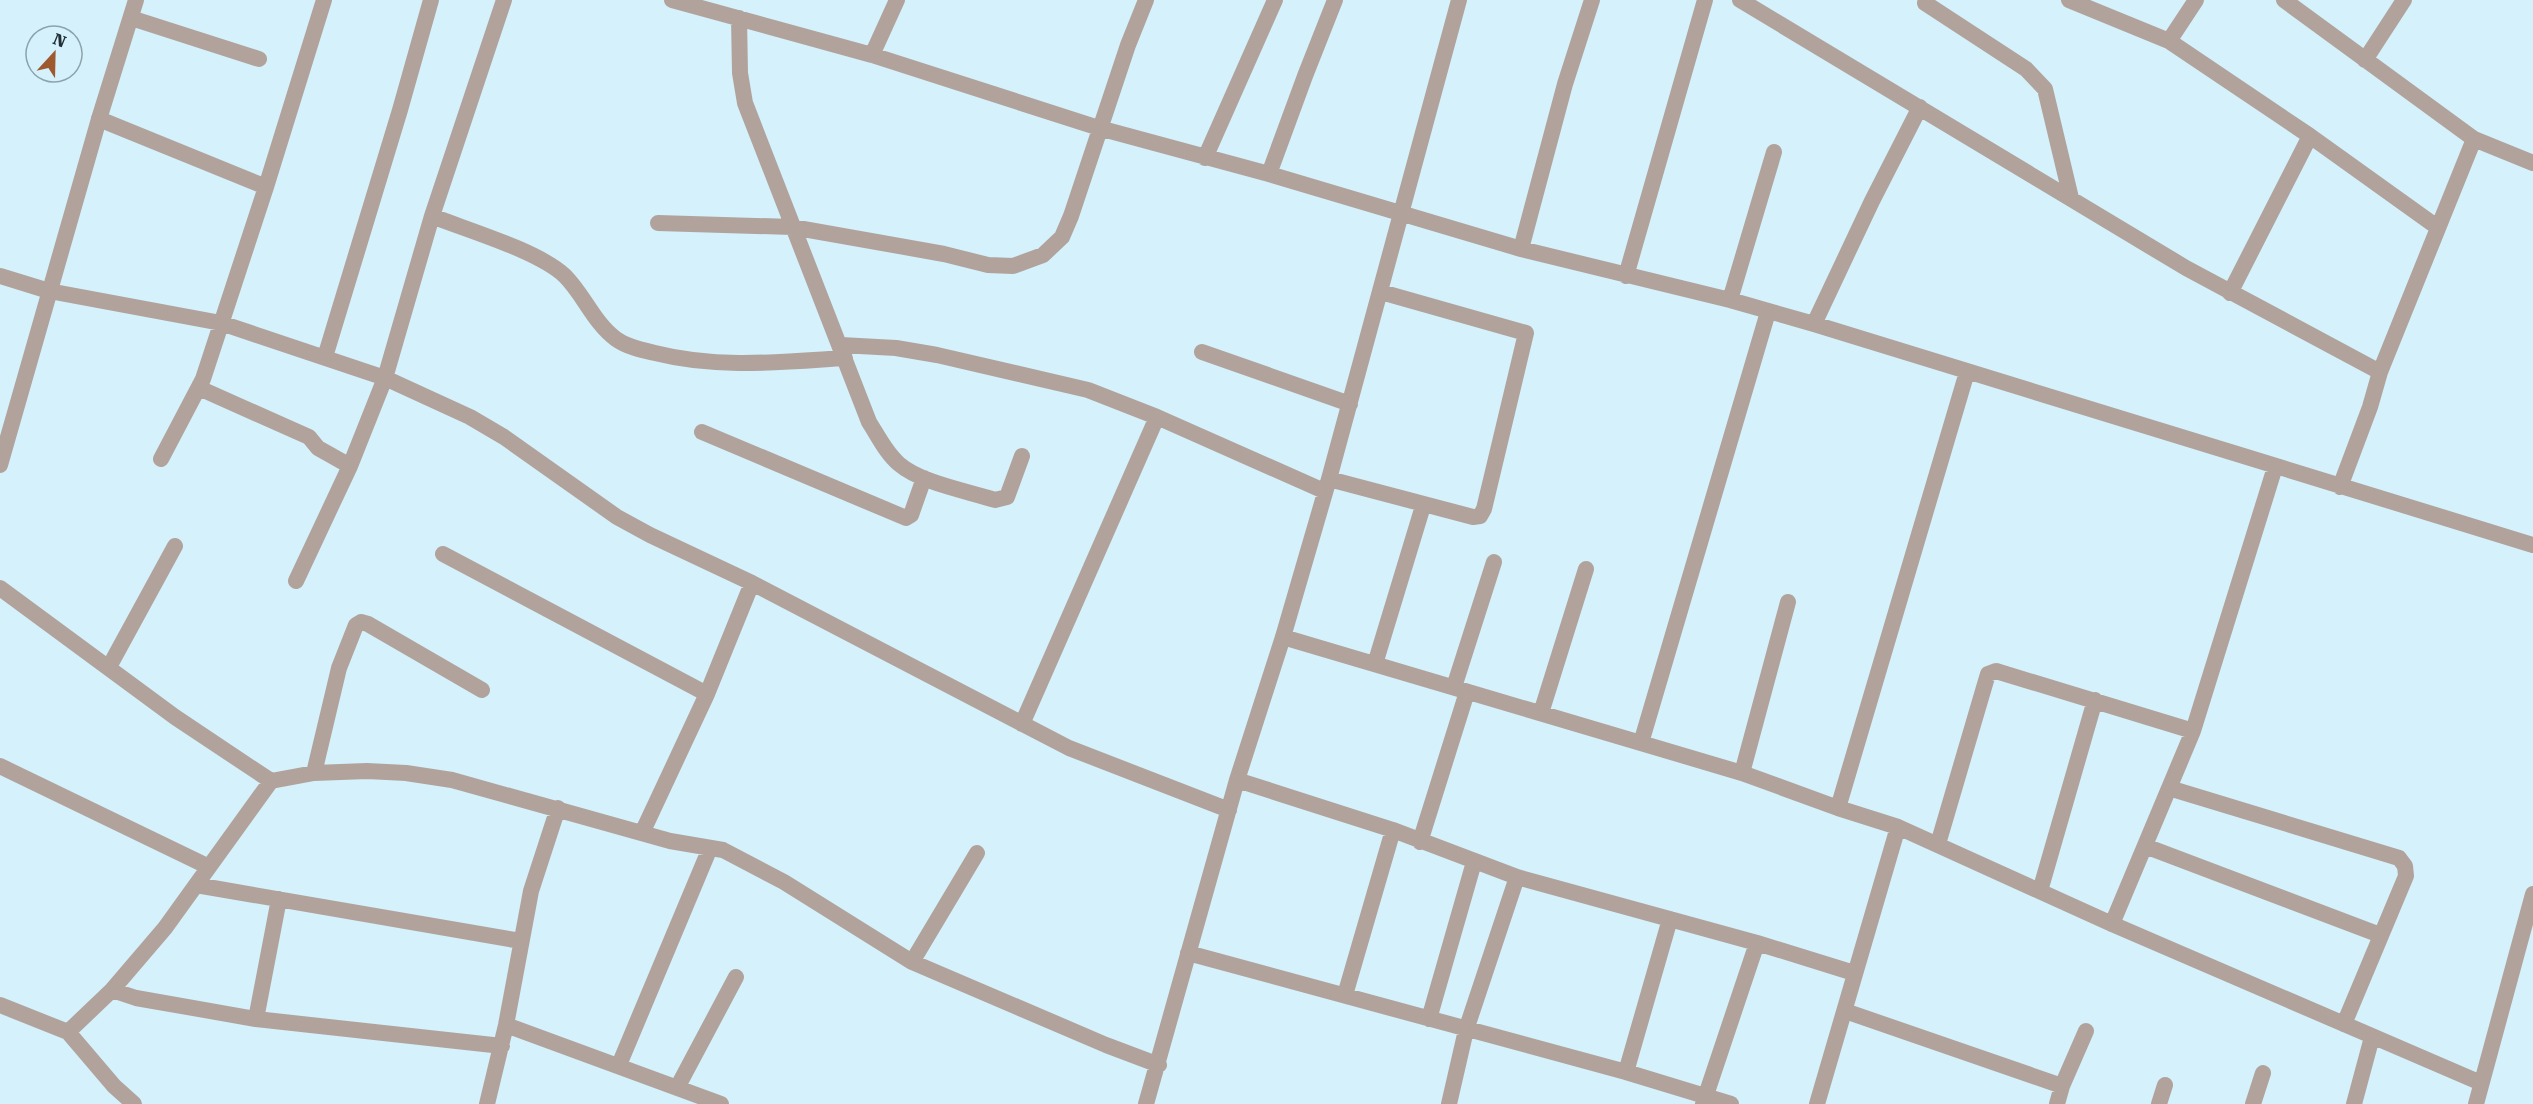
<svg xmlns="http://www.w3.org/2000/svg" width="2533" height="1104" font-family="'Roboto Serif',serif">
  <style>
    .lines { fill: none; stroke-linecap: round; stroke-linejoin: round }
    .minor { stroke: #b1a39c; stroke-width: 16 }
    .tertiary { stroke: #b1a39c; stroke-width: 16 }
  </style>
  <rect width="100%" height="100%" fill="#d4f1fc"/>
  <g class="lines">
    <path class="minor" d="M 672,0 L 872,55 L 1099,128 L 1269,174 L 1521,249 L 1730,300 L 1814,324 L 2533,545
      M 1740,0 L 2186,268 L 2380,372 L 2370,407 L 2340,487
      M 2069,0 L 2169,41 L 2310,136 L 2437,227
      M 2284,0 L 2474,139 L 2533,163
      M 1925,3 L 2026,69 L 2045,89 L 2071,198
      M 131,18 L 259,59
      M 739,18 L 740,73 L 745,103 L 869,422 C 878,436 886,453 899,464 C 921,483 967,491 995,500 L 1007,497 L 1022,456
      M 2169,41 L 2196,0
      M 872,55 L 897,0
      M 2365,60 L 2404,0
      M 99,119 L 266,187
      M 1205,158 L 1275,0
      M 1269,174 L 1305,76 L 1335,0
      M 432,216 C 467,230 539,251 565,276 C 584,295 594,323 616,339 C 627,347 642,350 655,353 C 718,369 781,362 845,358
      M 658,223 L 792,227 L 944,254 L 988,265 L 1013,266 L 1043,255 L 1062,237 L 1071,216 L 1128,45 L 1146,0
      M 1521,249 L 1565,84 L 1592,0
      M 0,276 L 49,291 L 221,323 L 385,378 L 470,417 L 504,437 L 617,517 L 650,535 L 752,583 L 1069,748 L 1229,810
      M 1626,276 L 1705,0
      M 2230,293 L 2310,136
      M 1730,300 L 1774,152
      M 1814,324 L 1872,201 L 1920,107
      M 841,345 L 896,348 L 937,355 L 1088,390 L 1157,417 L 1324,491
      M 1202,352 L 1350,404
      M 325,357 L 400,110 L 431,0
      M 2380,372 L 2474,139
      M 199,388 L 309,437 L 318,448 L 350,466
      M 702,432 L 906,518 L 911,515 L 924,478
      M 161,459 L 203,379 L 266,187 L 324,0
      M 1329,479 L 1473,517 L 1480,516 L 1484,509 L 1526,333 L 1381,292
      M 443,554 L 707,694
      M 296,581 L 350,466 L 385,378 L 432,216 L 504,0
      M 0,588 L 175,717 L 271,781
      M 1283,637 L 1742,773 L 1838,808 L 1898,827 L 2112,924 L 2481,1083
      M 1375,664 L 1423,506
      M 109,667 L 175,546
      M 1454,687 L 1494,562
      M 1541,713 L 1586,569
      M 1022,724 L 1157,417
      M 1641,743 L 1768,312
      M 0,766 L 209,867
      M 314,773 L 339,668 L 356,625 L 361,622 L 368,624 L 482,690
      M 1742,773 L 1788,602
      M 1237,780 L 1393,830 L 1517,877 L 1757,943 L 1854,973
      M 2169,788 L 2399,858 L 2405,866 L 2406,876 L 2344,1024
      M 1838,808 L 1967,372
      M 642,833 L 707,694 L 752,583
      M 1420,842 L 1467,692
      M 1938,844 L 1985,684 L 1988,674 L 1996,671 L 2193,731
      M 2145,846 L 2380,935
      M 196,885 L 521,941
      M 2040,891 L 2095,700
      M 2112,924 L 2193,731 L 2275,467
      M 1188,953 L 1626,1072 L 1731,1104
      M 912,962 L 977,853
      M 112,990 L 165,928 L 271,781 L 314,773 L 367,771 L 406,773 L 452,780 L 670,841 L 723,850 L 784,882 L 912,962 L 1106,1045 L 1159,1065
      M 1345,995 L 1393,830
      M 0,1005 L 68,1032 L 112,990 L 136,998 L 256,1019 L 502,1046
      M 1845,1011 L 2062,1086
      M 256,1019 L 279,899
      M 1429,1019 L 1474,862
      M 506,1025 L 721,1104
      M 68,1032 L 114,1086 L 134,1104
      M 619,1065 L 710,848
      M 1626,1072 L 1670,919
      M 677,1088 L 736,977
      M 487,1104 L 506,1025 L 531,891 L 558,808
      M 1146,1104 L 1237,780 L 1283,637 L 1329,479 L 1459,0
      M 1449,1104 L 1466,1030 L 1517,877
      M 1703,1104 L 1757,943
      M 1817,1104 L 1898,827
      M 2057,1104 L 2062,1086 L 2086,1031
      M 2159,1104 L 2165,1085
      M 2253,1104 L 2263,1073
      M 2354,1104 L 2372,1037
      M 2476,1104 L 2533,894"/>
    <path class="tertiary" d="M 0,465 L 99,119 L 136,0"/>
  </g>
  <g transform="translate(54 54) rotate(22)"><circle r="28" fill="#d4f1fc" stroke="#8ca3ac" stroke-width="1.5"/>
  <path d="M0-4.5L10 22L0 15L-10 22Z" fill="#9f592e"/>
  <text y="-9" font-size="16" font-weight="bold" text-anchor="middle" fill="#212e34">N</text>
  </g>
</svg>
